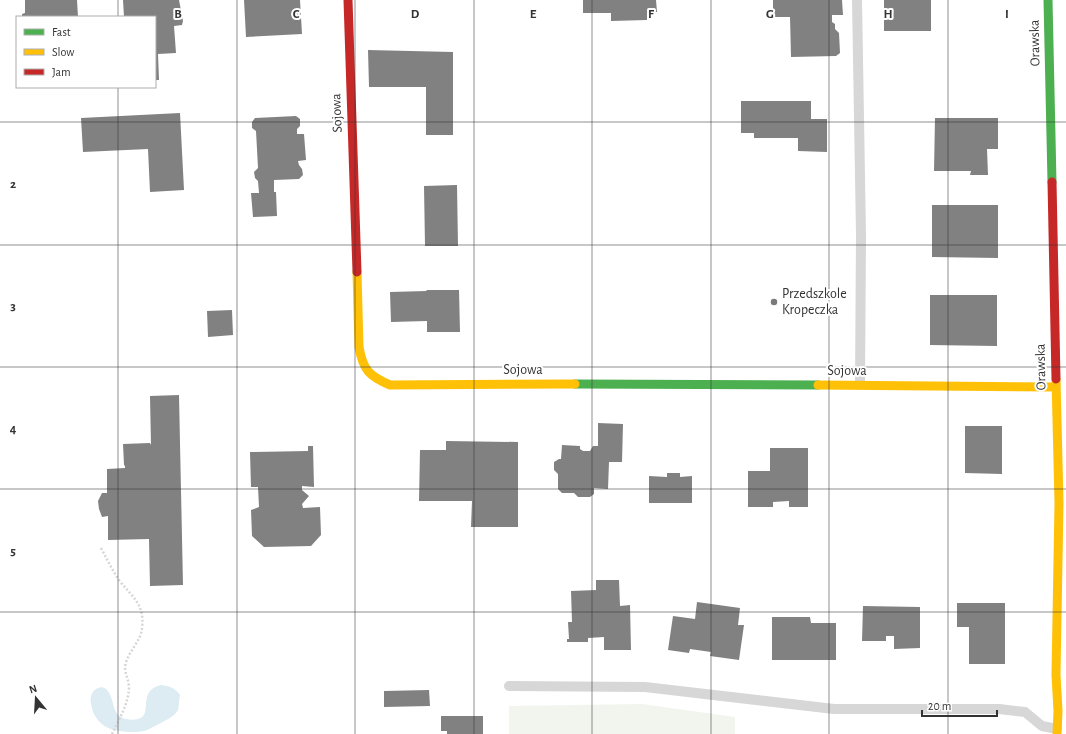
<svg xmlns="http://www.w3.org/2000/svg" width="1066" height="734" font-family="'Alegreya Sans',sans-serif">
  <style>
    .green { fill: #f1f5ed }
    .water { fill: #ddebf3 }
    .building { fill: #818181 }
    .lines { fill: none; stroke-linecap: round; stroke-linejoin: round }
    .path { stroke: #d6d6d6; stroke-width: 2.5; stroke-dasharray: 2 2; stroke-linecap: butt }
    .lane { stroke: #d7d7d7; stroke-width: 10 }
    .fast { stroke: #4caf50; stroke-width: 9 }
    .slow { stroke: #ffc107; stroke-width: 9 }
    .jam { stroke: #c62828; stroke-width: 9 }
    .grid { fill: none; stroke: #333; stroke-width: 1; stroke-opacity: 0.55 }
    .poi-dot { fill: #7a7a7a; stroke: #fff; stroke-width: 1.5 }
    .labels { text-anchor: middle; dominant-baseline: central; stroke-width: 4; stroke-linejoin: round; paint-order: stroke }
    .street-label { font-size: 14px; fill: #333; stroke: #fff }
    .poi-label { font-size: 14px; fill: #333; stroke: #fff; text-anchor: start }
    .grid-label { font-size: 13px; text-anchor: middle; font-weight: bold; fill: #333; stroke: #fff; stroke-width: 4; stroke-linejoin: round; paint-order: stroke }
  </style>
  <rect width="100%" height="100%" fill="#fff"/>
  <path class="green" d="M 642,704 L 735,717 L 735,734 L 509,734 L 509,706 Z"/>
  <path class="water" d="M 161,685 C 170,686 175,688 180,695 C 179,700 179,706 178,710 C 175,716 166,720 161,723 C 156,725 152,728 147,730 C 137,734 111,732 103,725 C 98,721 93,714 92,708 C 91,704 90,700 91,696 C 93,689 102,684 107,690 C 116,700 110,715 126,719 C 130,720 134,720 138,719 C 154,715 136,691 161,685 Z"/>
  <path class="building" d="M 25,0 L 77,0 L 78,17 L 22,17 L 22,14 L 25,13 Z
    M 123,0 L 179,0 L 183,21 L 182,25 L 174,26 L 176,53 L 158,54 L 159,80 L 155,80 L 155,17 L 124,17 Z
    M 244,0 L 300,0 L 302,34 L 246,37 Z
    M 583,0 L 656,0 L 657,12 L 647,13 L 647,20 L 611,21 L 611,13 L 583,13 Z
    M 773,0 L 842,0 L 843,15 L 832,15 L 832,22 L 835,24 L 835,29 L 839,33 L 840,53 L 836,56 L 791,57 L 790,17 L 773,17 Z
    M 884,0 L 931,0 L 931,31 L 884,31 Z
    M 368,50 L 453,52 L 453,135 L 426,135 L 426,87 L 369,87 Z
    M 741,101 L 811,101 L 811,119 L 827,119 L 827,152 L 798,151 L 798,138 L 754,138 L 754,133 L 741,133 Z
    M 180,113 L 184,190 L 150,192 L 148,149 L 83,152 L 81,118 Z
    M 296,116 L 300,119 L 300,126 L 297,129 L 297,134 L 304,134 L 306,160 L 298,161 L 299,165 L 302,169 L 303,175 L 299,179 L 274,180 L 274,192 L 276,192 L 277,216 L 253,217 L 251,193 L 259,193 L 258,181 L 255,178 L 254,172 L 258,168 L 256,131 L 252,128 L 252,122 L 255,118 Z
    M 935,118 L 998,118 L 998,149 L 987,149 L 988,175 L 970,175 L 971,171 L 934,171 Z
    M 457,185 L 458,246 L 425,246 L 424,186 Z
    M 932,205 L 998,205 L 998,258 L 932,257 Z
    M 426,290 L 459,290 L 460,332 L 427,332 L 427,321 L 391,322 L 390,292 L 427,291 Z
    M 930,295 L 997,295 L 997,346 L 930,345 Z
    M 232,310 L 233,335 L 208,337 L 207,311 Z
    M 179,395 L 183,585 L 150,586 L 149,539 L 108,540 L 108,516 L 102,517 L 99,509 L 98,501 L 102,493 L 107,493 L 107,469 L 125,468 L 125,466 L 124,465 L 123,444 L 150,443 L 151,445 L 150,396 Z
    M 598,423 L 623,424 L 622,462 L 609,462 L 608,489 L 594,488 L 594,494 L 590,497 L 578,497 L 574,493 L 562,493 L 558,489 L 558,474 L 554,470 L 554,462 L 559,459 L 561,459 L 562,445 L 580,446 L 580,449 L 583,451 L 590,451 L 593,446 L 598,446 Z
    M 965,426 L 1002,426 L 1002,474 L 965,473 Z
    M 446,441 L 518,442 L 518,527 L 471,527 L 472,501 L 419,501 L 420,450 L 446,450 Z
    M 308,446 L 313,446 L 314,487 L 302,486 L 302,490 L 309,496 L 302,504 L 303,508 L 320,507 L 321,535 L 311,546 L 264,547 L 252,536 L 251,510 L 259,507 L 258,487 L 251,487 L 250,452 L 308,451 Z
    M 770,448 L 808,448 L 808,507 L 789,507 L 789,501 L 773,502 L 773,507 L 748,507 L 748,471 L 770,471 Z
    M 667,473 L 680,473 L 680,477 L 692,476 L 692,503 L 649,503 L 649,476 L 667,477 Z
    M 596,580 L 619,580 L 620,606 L 630,605 L 631,650 L 604,650 L 604,637 L 588,638 L 588,642 L 567,642 L 567,639 L 569,639 L 568,622 L 572,622 L 571,591 L 596,590 Z
    M 697,602 L 740,608 L 738,625 L 744,625 L 739,660 L 710,656 L 711,652 L 690,649 L 689,653 L 668,650 L 673,616 L 695,619 Z
    M 957,603 L 1005,603 L 1005,664 L 969,664 L 969,627 L 957,627 Z
    M 863,606 L 920,607 L 920,648 L 894,649 L 894,636 L 886,636 L 886,641 L 862,641 Z
    M 772,617 L 810,617 L 811,623 L 836,623 L 836,660 L 772,660 Z
    M 429,690 L 430,706 L 384,707 L 384,691 Z
    M 441,716 L 483,716 L 483,734 L 447,734 L 447,731 L 441,731 Z"/>
  <g class="lines">
    <path class="path" d="M 101,548 C 107,559 112,570 119,580 C 132,597 145,604 142,628 C 141,642 127,652 125,667 C 125,674 129,681 129,688 C 128,705 119,719 112,734"/>
    <path class="lane" d="M 857,0 L 861,235 L 860,385
      M 509,686 L 645,687 L 834,709 L 999,709 L 1025,712 L 1042,726 L 1057,729"/>
    <path class="fast" d="M 1048,0 L 1052,182
      M 575,384 L 818,385"/>
    <path class="slow" d="M 357,272 L 359,347 C 363,370 369,376 390,385 L 575,384
      M 1056,379 L 1059,503 L 1056,675 L 1058,711 L 1057,734
      M 818,385 L 1056,387"/>
    <path class="jam" d="M 348,0 L 357,272
      M 1052,182 L 1056,379"/>
  </g>
  <path class="grid" d="M 118,0 L 118,17M 237,0 L 237,734M 355,0 L 355,734M 474,0 L 474,734M 592,0 L 592,734M 711,0 L 711,734M 829,0 L 829,734M 948,0 L 948,734M 118,87 L 118,734M 0,122 L 1066,122M 0,245 L 1066,245M 0,367 L 1066,367M 0,489 L 1066,489M 0,612 L 1066,612"/>
  <circle class="poi-dot" cx="774" cy="302" r="4"/>
  <g class="labels">
    <g class="street-label">
      <text transform="translate(1035 43) rotate(-91)">Orawska</text>
      <text transform="translate(337 113) rotate(-92)">Sojowa</text>
      <text transform="translate(1041 367) rotate(-91)">Orawska</text>
      <text x="523" y="370">Sojowa</text>
      <text x="847" y="371">Sojowa</text>
    </g>
    <g class="poi-label">
      <text x="782" y="294">Przedszkole<tspan x="782" dy="16">Kropeczka</tspan></text>
    </g>
  </g>
  <g class="grid-label">
    <text x="178" y="18">B</text>
    <text x="296" y="18">C</text>
    <text x="415" y="18">D</text>
    <text x="533" y="18">E</text>
    <text x="651" y="18">F</text>
    <text x="770" y="18">G</text>
    <text x="888" y="18">H</text>
    <text x="1007" y="18">I</text>
    <text x="13" y="188">2</text>
    <text x="13" y="310">3</text>
    <text x="13" y="433">4</text>
    <text x="13" y="555">5</text>
  </g>
  <rect x="16" y="16" width="140" height="72" fill="#ffffff" stroke="#adadad"/>
  <rect x="24" y="29" width="20" height="6" fill="#4caf50" stroke="#adadad"/>
  <text x="52" y="36" font-size="12" fill="#333333">Fast</text>
  <rect x="24" y="49" width="20" height="6" fill="#ffc107" stroke="#adadad"/>
  <text x="52" y="56" font-size="12" fill="#333333">Slow</text>
  <rect x="24" y="69" width="20" height="6" fill="#c62828" stroke="#adadad"/>
  <text x="52" y="76" font-size="12" fill="#333333">Jam</text>
  <g transform="translate(36 698) rotate(342)" stroke="#ffffff" stroke-width="3" paint-order="stroke">
  <path d="M0-3L7 15L0 10L-7 15Z" fill="#333333"/>
  <text y="-6" font-size="11" font-weight="bold" text-anchor="middle" fill="#333333">N</text>
  </g>
  <path d="M922 710v6h75v-6" fill="none" stroke="#333333" stroke-width="2"/>
  <text x="928" y="710" font-size="12" fill="#333333" stroke="#ffffff" stroke-width="3" paint-order="stroke">20 m</text>
</svg>
